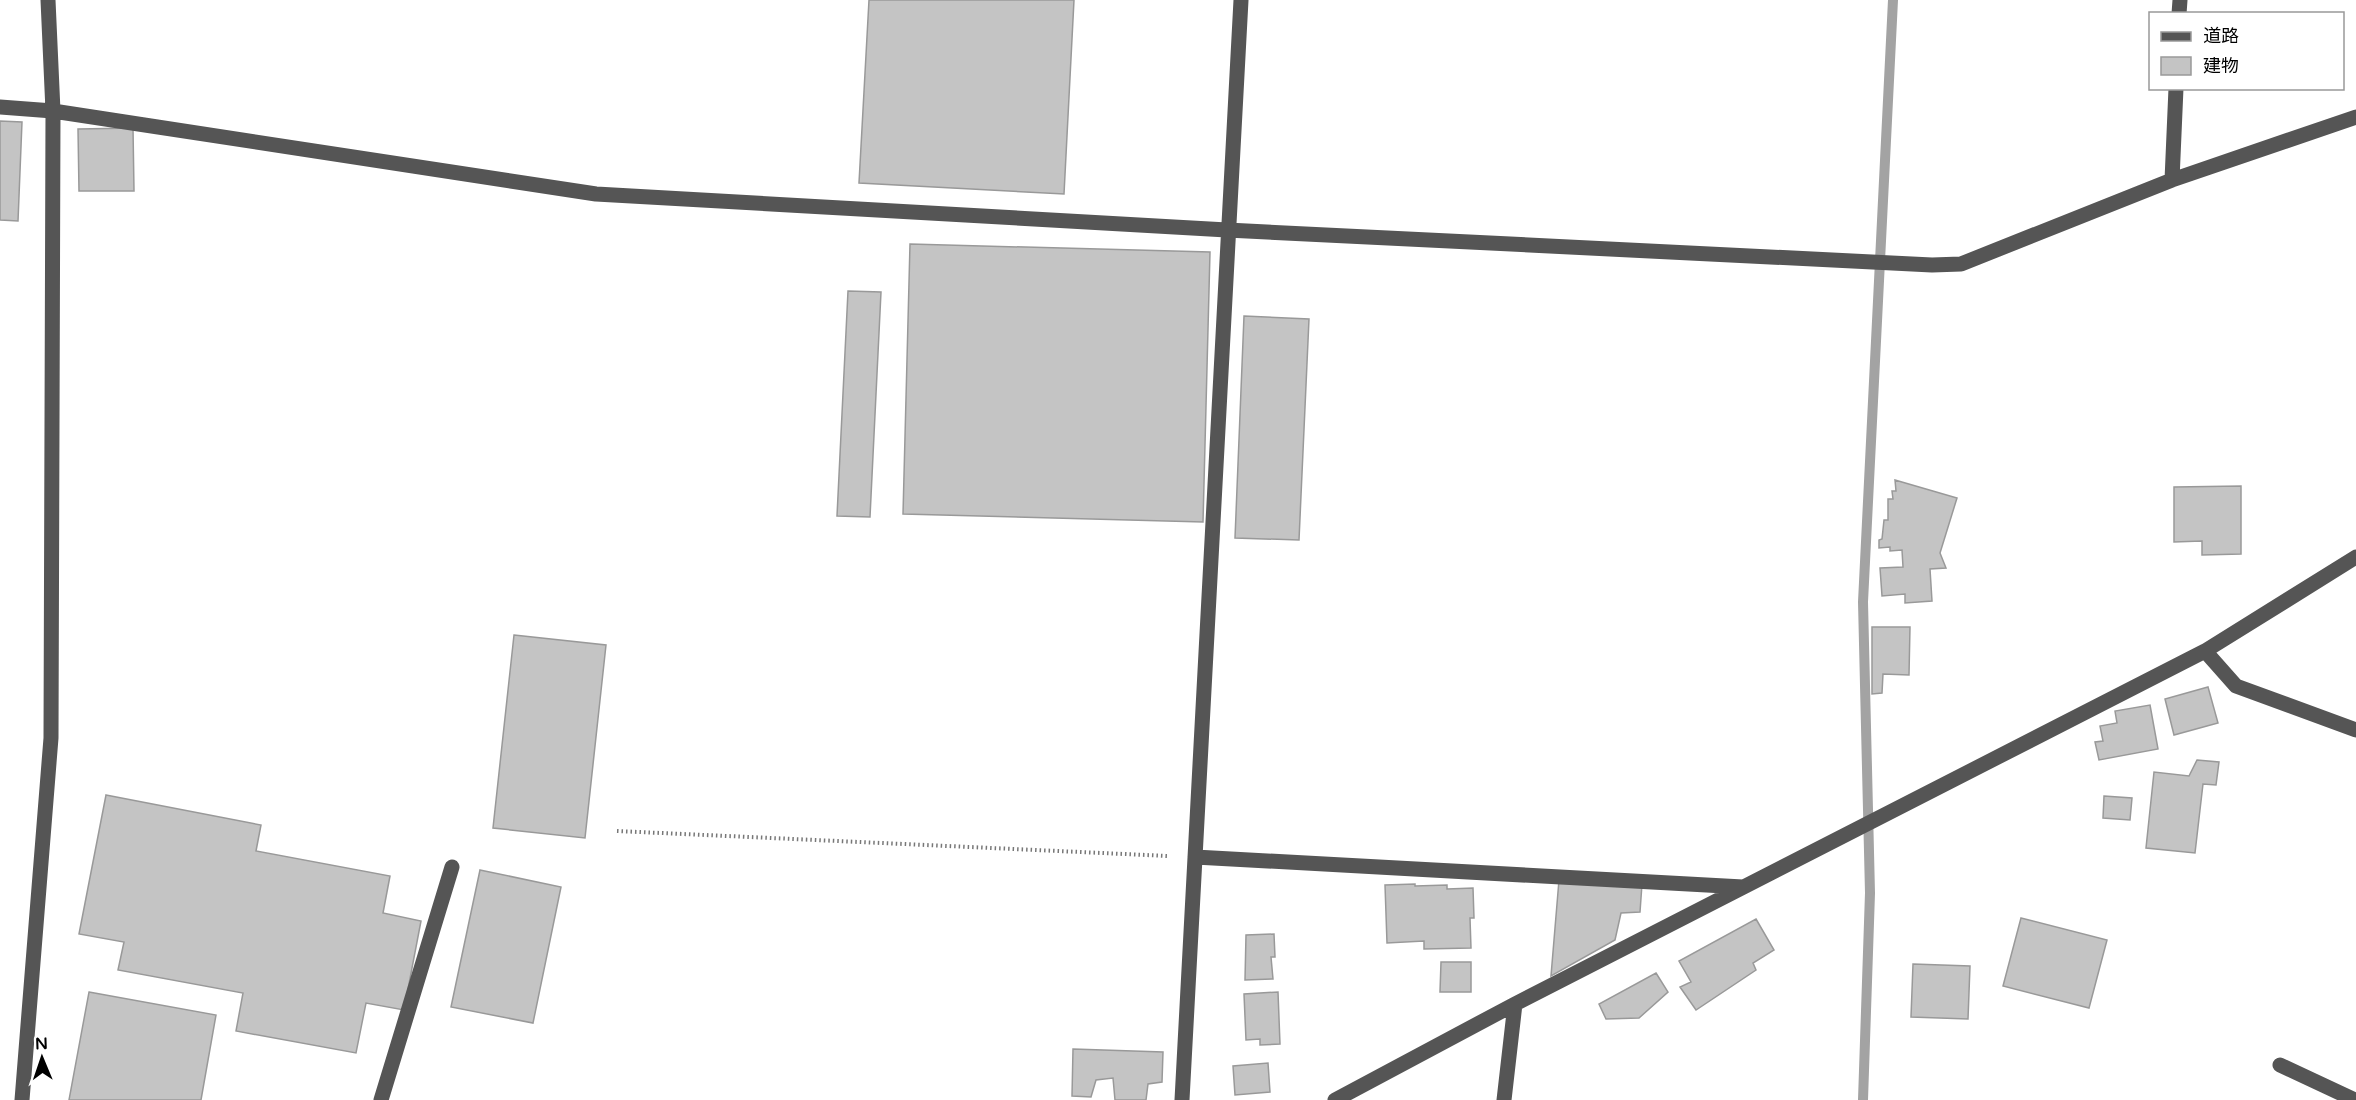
<svg xmlns="http://www.w3.org/2000/svg" width="2356" height="1100" font-family="'Varela Round','Noto Sans JP',sans-serif">
  <style>
    .lines { fill: none; stroke-linecap: round; stroke-linejoin: round }
    .stream { stroke: #a3a3a3; stroke-width: 10 }
    .building { fill: #c4c4c4; stroke: #999; stroke-width: 1.5 }
    .path { stroke: #777; stroke-width: 4; stroke-dasharray: 1.5 3; stroke-linecap: butt }
    .minor { stroke: #555; stroke-width: 15 }
  </style>
  <rect width="100%" height="100%" fill="#fff"/>
  <g class="lines">
    <path class="stream" d="M 1863,1100 L 1870,893 L 1863,602 L 1893,0"/>
  </g>
  <path class="building" d="M 869,0 L 1074,0 L 1064,194 L 859,183 Z
    M 0,121 L 22,122 L 18,221 L 0,220 Z
    M 133,128 L 134,191 L 79,191 L 78,129 Z
    M 910,244 L 1210,252 L 1203,522 L 903,514 Z
    M 848,291 L 881,292 L 870,517 L 837,516 Z
    M 1244,316 L 1309,319 L 1299,540 L 1235,538 Z
    M 1895,480 L 1957,498 L 1940,553 L 1946,568 L 1930,569 L 1932,601 L 1905,603 L 1905,594 L 1882,596 L 1880,568 L 1903,567 L 1902,550 L 1890,551 L 1890,547 L 1879,548 L 1879,540 L 1882,539 L 1884,520 L 1888,520 L 1888,499 L 1893,499 L 1892,491 L 1896,491 Z
    M 2241,486 L 2241,554 L 2202,555 L 2202,541 L 2174,542 L 2174,487 Z
    M 1872,627 L 1910,627 L 1909,675 L 1883,674 L 1882,693 L 1872,694 Z
    M 514,635 L 606,645 L 585,838 L 493,828 Z
    M 2208,687 L 2218,723 L 2174,735 L 2165,699 Z
    M 2150,705 L 2158,749 L 2099,760 L 2095,742 L 2103,741 L 2100,726 L 2117,723 L 2115,711 Z
    M 2197,760 L 2219,762 L 2216,785 L 2203,784 L 2195,853 L 2146,848 L 2154,772 L 2189,776 Z
    M 106,795 L 261,825 L 256,851 L 390,876 L 383,913 L 421,921 L 404,1010 L 366,1003 L 356,1053 L 236,1031 L 243,993 L 118,970 L 124,942 L 79,934 Z
    M 2104,796 L 2132,798 L 2130,820 L 2103,818 Z
    M 480,870 L 561,887 L 533,1023 L 451,1007 Z
    M 1559,880 L 1642,884 L 1640,912 L 1621,913 L 1615,940 L 1551,976 Z
    M 1415,884 L 1415,886 L 1447,885 L 1447,889 L 1473,888 L 1474,918 L 1470,918 L 1471,948 L 1424,949 L 1424,941 L 1387,943 L 1385,885 Z
    M 2021,918 L 2107,940 L 2089,1008 L 2003,986 Z
    M 1756,919 L 1774,950 L 1753,963 L 1756,970 L 1696,1010 L 1680,987 L 1691,982 L 1679,961 Z
    M 1274,934 L 1275,957 L 1271,957 L 1273,979 L 1245,980 L 1246,935 Z
    M 1441,962 L 1471,962 L 1471,992 L 1440,992 Z
    M 1913,964 L 1970,966 L 1968,1019 L 1911,1017 Z
    M 1656,973 L 1668,992 L 1639,1018 L 1606,1019 L 1599,1004 Z
    M 89,992 L 216,1015 L 201,1100 L 69,1100 Z
    M 1278,992 L 1280,1044 L 1260,1045 L 1260,1039 L 1246,1040 L 1244,994 Z
    M 1073,1049 L 1163,1052 L 1162,1082 L 1148,1084 L 1146,1100 L 1115,1100 L 1113,1078 L 1096,1080 L 1091,1097 L 1072,1096 Z
    M 1268,1063 L 1270,1092 L 1235,1095 L 1233,1066 Z"/>
  <g class="lines">
    <path class="path" d="M 617,831 L 1168,856"/>
    <path class="minor" d="M 2179,14 L 2180,0
      M 0,107 L 53,111 L 596,194 L 1227,230 L 1932,265 L 1961,264 L 2172,180 L 2356,117
      M 2172,180 L 2176,88
      M 2205,651 L 2236,686 L 2356,730
      M 1195,857 L 1743,887
      M 2280,1065 L 2355,1100
      M 22,1100 L 51,738 L 53,111 L 48,0
      M 381,1100 L 452,867
      M 1182,1100 L 1241,0
      M 1335,1100 L 1515,1004 L 2205,651 L 2356,557
      M 1504,1100 L 1515,1004"/>
  </g>
  <rect x="2149" y="12" width="195" height="78" fill="#ffffff" stroke="#999999" stroke-width="1.5"/>
  <rect x="2161" y="32" width="30" height="9" fill="#555555" stroke="#999999" stroke-width="1.5"/>
  <text x="2203" y="42" font-size="18" fill="#000000">道路</text>
  <rect x="2161" y="57" width="30" height="18" fill="#c4c4c4" stroke="#999999" stroke-width="1.5"/>
  <text x="2203" y="72" font-size="18" fill="#000000">建物</text>
  <g transform="translate(42 1058) rotate(358)" stroke="#ffffff" stroke-width="4.5" paint-order="stroke">
  <path d="M0-4.5L10 22L0 15L-10 22Z" fill="#000000"/>
  <text y="-9" font-size="16" font-weight="bold" text-anchor="middle" fill="#000000">N</text>
  </g>
</svg>
